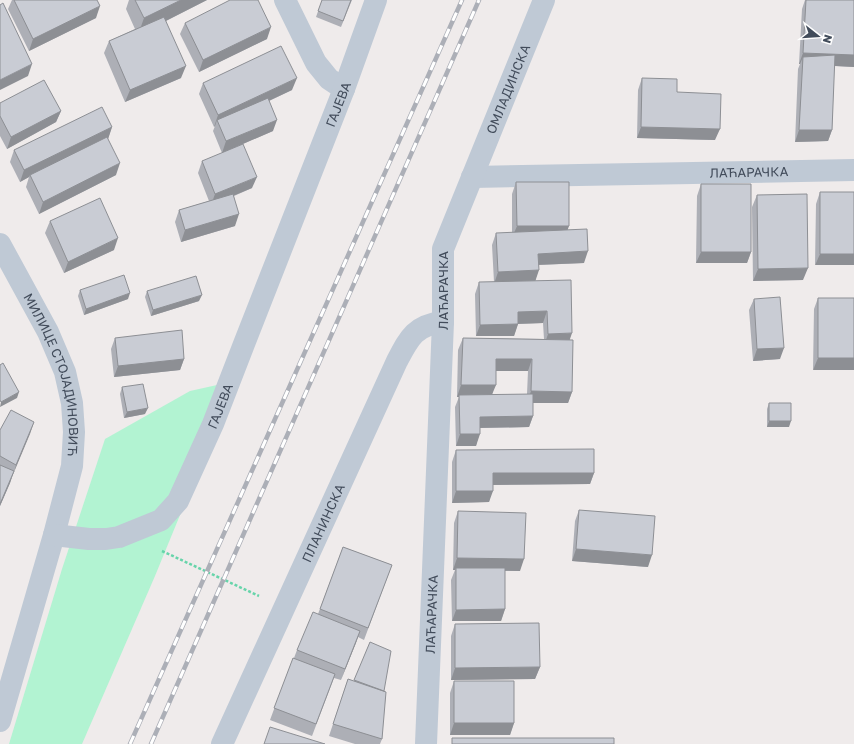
<svg xmlns="http://www.w3.org/2000/svg" width="854" height="744" font-family="'Golos Text',sans-serif">
  <style>
    .green { fill: #b2f3d2 }
    .lines { fill: none; stroke-linecap: round; stroke-linejoin: round }
    .path { stroke: #67d4aa; stroke-width: 2.5; stroke-dasharray: 3 2; stroke-linecap: butt }
    .street { stroke: #bfc9d5; stroke-width: 22 }
    .rail-casing { stroke: #acafb7; stroke-width: 4.5 }
    .rail { stroke: #fff; stroke-width: 3; stroke-dasharray: 9; stroke-linecap: butt }
    .wall { fill: #adafb6; fill-rule: evenodd }
    .shaded-wall { fill: #8d8f94 }
    .building { fill: #c9ccd4; stroke: #8d8f94 }
    .labels { text-anchor: middle; dominant-baseline: central; stroke-width: 3; stroke-linejoin: round; paint-order: stroke }
    .street-label { font-size: 13px; fill: #424c5b; stroke: #fff }
  </style>
  <rect width="100%" height="100%" fill="#efebeb"/>
  <path class="green" d="M 235,381 L 155,576 L 82,744 L 9,744 L 62,569 L 105,439 L 190,391 Z"/>
  <g class="lines">
    <path class="path" d="M 162,551 L 259,596"/>
    <g class="street">
      <path d="M 285,0 L 316,63 L 329,79 L 344,89"/>
      <path id="s1" d="M 472,177 L 854,170"/>
      <path id="s2" d="M 0,244 L 48,332 L 65,372 L 72,403 L 74,432 L 72,466 L 54,535 L 0,721"/>
      <path id="s3" d="M 54,535 L 89,539 L 106,539 L 119,537 L 161,520 L 178,501 L 213,424 L 244,344 L 344,89 L 376,0"/>
      <path id="s4" d="M 222,744 L 397,361 C 409,338 415,325 443,322"/>
      <path id="s5" d="M 426,744 L 443,322 L 443,249 L 544,0"/>
    </g>
    <defs>
      <path id="rail" d="M 130,744 L 462,0
        M 151,744 L 479,0"/>
    </defs>
    <use href="#rail" class="rail-casing"/>
    <use href="#rail" class="rail"/>
  </g>
  <path class="wall" d="M 12,0 L 97,0 L 96,18 L 29,51 L 8,9 Z
    M 129,0 L 207,0 L 166,21 L 181,78 L 125,102 L 104,53 L 109,41 L 135,29 L 126,9 Z
    M 322,0 L 352,0 L 341,27 L 316,17 Z
    M 805,0 L 854,0 L 854,67 L 834,66 L 832,130 L 828,141 L 795,142 L 798,69 L 800,64 L 799,64 L 802,9 Z
    M 185,23 L 267,39 L 199,72 L 180,34 Z
    M 642,78 L 677,92 L 715,140 L 637,138 L 638,90 Z
    M 203,83 L 292,90 L 269,101 L 273,131 L 222,153 L 213,131 L 215,126 L 214,127 L 199,94 Z
    M 0,103 L 61,111 L 56,122 L 7,149 L 0,136 Z
    M 112,127 L 108,139 L 116,175 L 39,214 L 26,187 L 29,177 L 20,182 L 10,162 L 14,150 Z
    M 202,161 L 252,188 L 234,196 L 235,226 L 181,242 L 175,222 L 179,210 L 209,201 L 198,173 Z
    M 516,182 L 568,230 L 584,263 L 539,265 L 535,281 L 570,340 L 572,392 L 568,403 L 533,403 L 533,416 L 529,427 L 480,428 L 476,446 L 456,446 L 455,407 L 459,397 L 457,397 L 458,350 L 463,338 L 544,339 L 543,323 L 518,324 L 514,336 L 476,336 L 475,294 L 479,282 L 494,282 L 492,245 L 496,233 L 512,233 L 512,194 ZM 496,371 L 528,371 L 527,394 L 492,395 Z
    M 701,184 L 751,252 L 747,263 L 696,263 L 697,196 Z
    M 820,192 L 854,192 L 815,265 L 816,204 Z
    M 757,195 L 803,280 L 753,281 L 752,207 Z
    M 50,221 L 114,250 L 64,273 L 45,233 Z
    M 80,290 L 128,299 L 84,315 L 78,296 Z
    M 147,291 L 199,301 L 151,316 L 145,297 Z
    M 818,298 L 854,298 L 813,370 L 814,309 Z
    M 754,299 L 780,359 L 753,361 L 749,310 Z
    M 115,338 L 184,359 L 180,370 L 114,377 L 111,349 Z
    M 122,387 L 145,414 L 124,418 L 120,394 Z
    M 769,403 L 789,427 L 767,427 L 767,409 Z
    M 34,422 L 14,471 L 10,483 L 0,506 L 0,430 Z
    M 456,450 L 594,473 L 590,484 L 493,485 L 489,502 L 452,503 L 452,462 Z
    M 579,510 L 648,567 L 572,561 L 575,521 Z
    M 458,511 L 520,571 L 505,571 L 505,609 L 501,621 L 452,621 L 451,580 L 455,570 L 453,570 L 454,523 Z
    M 343,547 L 392,565 L 364,640 L 358,637 L 341,680 L 334,678 L 312,736 L 270,720 L 293,658 L 294,658 L 297,650 L 318,614 Z
    M 455,624 L 540,667 L 535,679 L 451,680 L 451,636 Z
    M 370,642 L 384,691 L 382,739 L 380,744 L 355,744 L 329,736 L 348,679 L 354,681 Z
    M 454,681 L 514,723 L 510,735 L 450,735 L 450,693 Z"/>
  <path class="shaded-wall" d="M 181,0 L 207,0 L 138,35 L 144,18 Z
    M 100,6 L 96,18 L 29,51 L 33,39 Z
    M 271,27 L 267,39 L 199,72 L 203,60 Z
    M 803,53 L 854,55 L 854,67 L 802,64 L 803,57 L 800,64 L 799,64 Z
    M 32,64 L 28,76 L 0,90 L 0,80 Z
    M 186,66 L 181,78 L 125,102 L 130,90 Z
    M 297,78 L 292,90 L 219,124 L 217,120 L 215,126 L 214,127 L 218,115 Z
    M 61,111 L 56,122 L 7,149 L 11,137 Z
    M 277,120 L 273,131 L 222,153 L 226,141 Z
    M 112,127 L 108,139 L 30,175 L 29,177 L 20,182 L 24,170 Z
    M 641,127 L 720,129 L 715,140 L 637,138 Z
    M 799,130 L 832,130 L 828,141 L 795,142 Z
    M 120,163 L 116,175 L 39,214 L 43,202 Z
    M 257,177 L 252,188 L 211,205 L 215,194 Z
    M 239,214 L 235,226 L 181,242 L 185,230 Z
    M 517,226 L 569,226 L 565,237 L 512,238 Z
    M 118,238 L 114,250 L 64,273 L 68,262 Z
    M 588,251 L 584,263 L 534,265 L 538,254 Z
    M 701,252 L 751,252 L 747,263 L 696,263 Z
    M 820,254 L 854,254 L 854,265 L 815,265 Z
    M 808,268 L 803,280 L 753,281 L 758,269 Z
    M 539,270 L 535,282 L 494,284 L 498,272 Z
    M 130,293 L 128,299 L 84,315 L 86,309 Z
    M 202,295 L 199,301 L 151,316 L 153,310 Z
    M 547,311 L 543,323 L 514,324 L 518,312 Z
    M 518,324 L 514,336 L 476,336 L 480,325 Z
    M 572,333 L 568,345 L 544,346 L 548,334 Z
    M 784,348 L 780,359 L 753,361 L 757,349 Z
    M 818,358 L 854,358 L 854,370 L 813,370 Z
    M 184,359 L 180,370 L 114,377 L 118,366 Z
    M 496,359 L 532,359 L 528,371 L 492,371 Z
    M 461,385 L 496,385 L 491,397 L 459,395 L 459,397 L 457,397 Z
    M 531,391 L 572,392 L 568,403 L 527,403 Z
    M 19,392 L 17,398 L 0,407 L 1,402 Z
    M 148,408 L 145,414 L 124,418 L 127,412 Z
    M 533,416 L 529,427 L 476,428 L 480,417 Z
    M 769,421 L 791,421 L 789,427 L 767,427 Z
    M 34,422 L 30,434 L 12,477 L 16,465 Z
    M 460,434 L 480,434 L 476,446 L 456,446 Z
    M 14,471 L 10,483 L 0,506 L 0,504 Z
    M 493,473 L 594,473 L 590,484 L 489,485 Z
    M 456,491 L 493,491 L 489,502 L 452,503 Z
    M 576,549 L 652,555 L 648,567 L 572,561 Z
    M 457,558 L 524,559 L 520,571 L 456,570 L 456,568 L 455,570 L 453,570 Z
    M 505,609 L 501,621 L 452,621 L 456,610 Z
    M 360,631 L 356,643 L 341,680 L 345,669 Z
    M 540,667 L 535,679 L 451,680 L 455,668 Z
    M 454,723 L 514,723 L 510,735 L 450,735 Z"/>
  <path class="building" d="M 14,0 L 97,0 L 100,6 L 33,39 Z
    M 135,0 L 181,0 L 144,18 Z
    M 230,0 L 258,0 L 271,27 L 203,60 L 185,23 Z
    M 322,0 L 351,0 L 343,21 L 318,11 Z
    M 806,0 L 854,0 L 854,55 L 803,53 Z
    M 3,3 L 32,64 L 0,80 L 0,5 Z
    M 164,17 L 186,66 L 130,90 L 109,41 Z
    M 281,46 L 297,78 L 218,115 L 203,83 Z
    M 835,55 L 832,130 L 799,130 L 803,57 Z
    M 642,78 L 677,79 L 677,92 L 721,94 L 720,129 L 641,127 Z
    M 44,80 L 61,111 L 11,137 L 0,116 L 0,103 Z
    M 268,98 L 277,120 L 226,141 L 217,120 Z
    M 102,107 L 112,127 L 24,170 L 14,150 Z
    M 107,137 L 120,163 L 43,202 L 30,175 Z
    M 243,144 L 257,177 L 215,194 L 202,161 Z
    M 516,182 L 569,182 L 569,226 L 517,226 Z
    M 701,184 L 751,184 L 751,252 L 701,252 Z
    M 820,192 L 854,192 L 854,254 L 820,254 Z
    M 233,194 L 239,214 L 185,230 L 179,210 Z
    M 807,194 L 808,268 L 758,269 L 757,195 Z
    M 100,198 L 118,238 L 68,262 L 50,221 Z
    M 587,229 L 588,251 L 538,254 L 539,270 L 498,272 L 496,233 Z
    M 124,275 L 130,293 L 86,309 L 80,290 Z
    M 196,276 L 202,295 L 153,310 L 147,291 Z
    M 571,280 L 572,333 L 548,334 L 547,311 L 518,312 L 518,324 L 480,325 L 479,282 Z
    M 780,297 L 784,348 L 757,349 L 754,299 Z
    M 818,298 L 854,298 L 854,358 L 818,358 Z
    M 182,330 L 184,359 L 118,366 L 115,338 Z
    M 463,338 L 573,340 L 572,392 L 531,391 L 532,359 L 496,359 L 496,385 L 461,385 Z
    M 3,363 L 19,392 L 1,402 L 0,400 L 0,365 Z
    M 143,384 L 148,408 L 127,412 L 122,387 Z
    M 533,394 L 533,416 L 480,417 L 480,434 L 460,434 L 459,395 Z
    M 769,403 L 791,403 L 791,421 L 769,421 Z
    M 11,410 L 34,422 L 16,465 L 0,456 L 0,430 Z
    M 594,449 L 594,473 L 493,473 L 493,491 L 456,491 L 456,450 Z
    M 0,465 L 14,471 L 0,504 Z
    M 579,510 L 655,516 L 652,555 L 576,549 Z
    M 458,511 L 526,513 L 524,559 L 457,558 Z
    M 343,547 L 392,565 L 368,628 L 320,609 Z
    M 456,568 L 505,568 L 505,609 L 456,610 Z
    M 313,612 L 360,631 L 345,669 L 297,650 Z
    M 539,623 L 540,667 L 455,668 L 455,624 Z
    M 370,642 L 391,651 L 384,691 L 354,680 Z
    M 293,658 L 335,674 L 316,724 L 274,708 Z
    M 348,679 L 386,692 L 382,739 L 333,724 Z
    M 454,681 L 514,681 L 514,723 L 454,723 Z
    M 270,727 L 325,744 L 264,744 Z
    M 452,738 L 614,738 L 614,744 L 452,744 Z"/>
  <g class="labels">
    <g class="street-label">
      <text stroke="none"><textPath href="#s5" startOffset="668">ОМЛАДИНСКА</textPath></text>
      <text stroke="none"><textPath href="#s3" startOffset="564">ГАЈЕВА</textPath></text>
      <text stroke="none"><textPath href="#s1" startOffset="277">ЛАЋАРАЧКА</textPath></text>
      <text stroke="none"><textPath href="#s5" startOffset="454">ЛАЋАРАЧКА</textPath></text>
      <text stroke="none"><textPath href="#s2" startOffset="143">МИЛИЦЕ СТОЈАДИНОВИЋ</textPath></text>
      <text stroke="none"><textPath href="#s3" startOffset="240">ГАЈЕВА</textPath></text>
      <text stroke="none"><textPath href="#s4" startOffset="243">ПЛАНИНСКА</textPath></text>
      <text stroke="none"><textPath href="#s5" startOffset="130">ЛАЋАРАЧКА</textPath></text>
    </g>
  </g>
  <g transform="translate(818 36) rotate(107)" stroke="#ffffff" stroke-width="3" paint-order="stroke">
  <path d="M0-3L7 15L0 10L-7 15Z" fill="#424c5b"/>
  <text y="-6" font-size="11" font-weight="bold" text-anchor="middle" fill="#424c5b">N</text>
  </g>
</svg>
